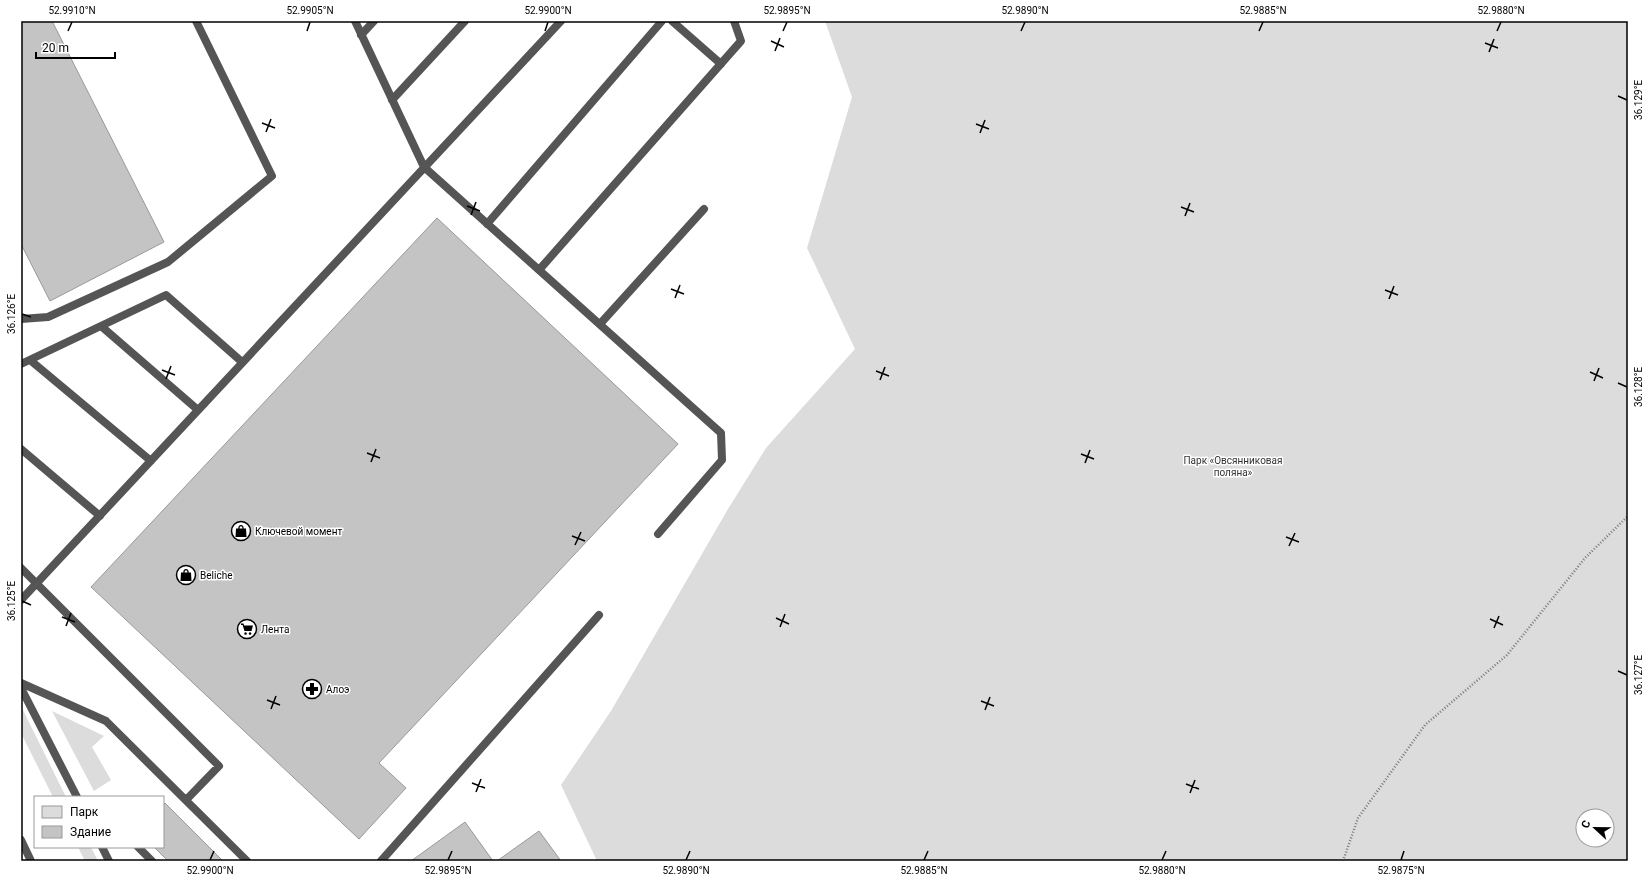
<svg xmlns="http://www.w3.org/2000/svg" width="1649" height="882" font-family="Roboto,sans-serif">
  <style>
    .green { fill: #dcdcdc; fill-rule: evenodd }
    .building { fill: #c4c4c4; stroke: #999 }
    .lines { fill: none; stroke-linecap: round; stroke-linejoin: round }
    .path { stroke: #777; stroke-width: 2.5; stroke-dasharray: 1 2; stroke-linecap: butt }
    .lane { stroke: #555; stroke-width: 8 }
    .ticks { fill: none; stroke: #000; stroke-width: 1.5 }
    .labels { text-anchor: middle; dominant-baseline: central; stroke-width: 3; stroke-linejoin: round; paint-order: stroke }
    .park-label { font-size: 10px; fill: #333; stroke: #fff }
    .poi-label { font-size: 10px; fill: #000; stroke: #fff; text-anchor: start }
    .neatline { fill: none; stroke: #000; stroke-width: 1.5 }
    .ticks-label { font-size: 10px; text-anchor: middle; fill: #000 }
  </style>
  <rect width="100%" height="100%" fill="#fff"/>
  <path class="green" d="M 825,21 L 1628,21 L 1628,861 L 597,861 L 561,785 L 611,711 L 728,509 L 766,448 L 855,349 L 807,248 L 852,97 ZM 1583,816 L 1607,816 L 1607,840 L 1583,840 Z
    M 21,706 L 66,797 L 53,797 L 21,733 Z
    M 52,711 L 104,736 L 92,747 L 111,780 L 94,791 Z
    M 78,847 L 91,847 L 98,861 L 85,861 Z"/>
  <path class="building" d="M 21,21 L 52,21 L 164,242 L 50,301 L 21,244 Z
    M 437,218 L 678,444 L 379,763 L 406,788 L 359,839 L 91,587 Z
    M 165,803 L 223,861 L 168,861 L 154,847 L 163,847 L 163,805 Z
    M 465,822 L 493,861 L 411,861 Z
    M 539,831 L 561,861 L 497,861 Z"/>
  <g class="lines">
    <path class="path" d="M 1343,861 L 1358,818 L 1425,725 L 1507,655 L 1585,558 L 1628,516"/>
    <path class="lane" d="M 355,21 L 424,167 L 721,433 L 722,460 L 658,534
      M 672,21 L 721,64
      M 361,35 L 374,21
      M 392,100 L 465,21
      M 487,224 L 662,21
      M 539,270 L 741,41 L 734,21
      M 21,319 L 48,317 L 168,262 L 272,176 L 196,21
      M 600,324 L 704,209
      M 101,326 L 198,410
      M 30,360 L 151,461
      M 21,364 L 166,295 L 242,362
      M 21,449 L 100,516
      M 21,568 L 219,766 L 186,800
      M 21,600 L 561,21
      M 21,683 L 106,721 L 247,861
      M 21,688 L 77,797
      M 21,840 L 31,861
      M 102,847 L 109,861
      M 138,847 L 152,861
      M 381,861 L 599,615"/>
  </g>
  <path class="ticks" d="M 68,31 L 72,22M 307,31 L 310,22M 545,31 L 548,22M 783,31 L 787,22M 1021,31 L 1025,22M 1259,31 L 1263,22M 1497,31 L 1501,22M 771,41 L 784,47M 1485,43 L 1498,48M 775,51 L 780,38M 1489,52 L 1494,39M 1618,96 L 1627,100M 262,123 L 275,128M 976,124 L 989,129M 266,132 L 271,119M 980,133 L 985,120M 467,206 L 480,211M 1181,207 L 1194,212M 471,215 L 476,202M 1185,216 L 1190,203M 671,289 L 684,294M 1385,290 L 1398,295M 675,298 L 680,285M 1389,299 L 1394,286M 22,314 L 31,317M 162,370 L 175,375M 876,371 L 889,376M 1590,372 L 1603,378M 166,379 L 171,366M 880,380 L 885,367M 1594,381 L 1599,368M 1618,383 L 1627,387M 367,453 L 380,458M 1081,454 L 1094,459M 371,462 L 376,449M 1085,463 L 1090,450M 572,536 L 585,541M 1286,537 L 1299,542M 575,545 L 581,532M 1289,546 L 1295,533M 22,601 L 31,605M 62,617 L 75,622M 776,618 L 789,624M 1490,619 L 1503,625M 66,626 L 71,613M 780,627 L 785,614M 1494,628 L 1499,616M 1618,671 L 1627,675M 267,700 L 280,705M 981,701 L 994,706M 271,709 L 276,696M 985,710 L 990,697M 472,783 L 485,788M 1186,784 L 1199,789M 476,792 L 481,779M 1190,793 L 1195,780M 210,860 L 214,851M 448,860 L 452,851M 686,860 L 690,851M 924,860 L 928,851M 1162,860 L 1166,851M 1401,860 L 1404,851"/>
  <defs>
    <symbol id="shop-ring" viewBox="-11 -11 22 22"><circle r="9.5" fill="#fff" stroke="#000" stroke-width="1.5"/><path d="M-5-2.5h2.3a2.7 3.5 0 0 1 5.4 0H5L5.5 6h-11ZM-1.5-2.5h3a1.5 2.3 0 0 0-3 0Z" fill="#000"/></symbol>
    <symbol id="supermarket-ring" viewBox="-11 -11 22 22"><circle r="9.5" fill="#fff" stroke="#000" stroke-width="1.5"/><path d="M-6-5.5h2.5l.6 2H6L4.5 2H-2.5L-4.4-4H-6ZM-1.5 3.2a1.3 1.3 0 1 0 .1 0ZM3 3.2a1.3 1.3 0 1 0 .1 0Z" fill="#000"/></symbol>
    <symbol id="pharmacy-ring" viewBox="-11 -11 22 22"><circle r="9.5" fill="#fff" stroke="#000" stroke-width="1.5"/><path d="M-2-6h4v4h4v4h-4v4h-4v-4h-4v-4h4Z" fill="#000"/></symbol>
  </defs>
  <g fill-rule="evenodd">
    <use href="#shop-ring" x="230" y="520" width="22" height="22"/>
    <use href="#shop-ring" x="175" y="564" width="22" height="22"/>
    <use href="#supermarket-ring" x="236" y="618" width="22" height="22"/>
    <use href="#pharmacy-ring" x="301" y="678" width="22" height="22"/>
  </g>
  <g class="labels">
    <g class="park-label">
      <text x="1233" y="460">Парк «Овсянниковая<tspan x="1233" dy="12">поляна»</tspan></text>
    </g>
    <g class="poi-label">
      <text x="255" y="531">Ключевой момент</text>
      <text x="200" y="575">Beliche</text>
      <text x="261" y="629">Лента</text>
      <text x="326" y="689">Алоэ</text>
    </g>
  </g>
  <rect width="1649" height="882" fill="none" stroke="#ffffff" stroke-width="44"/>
  <rect x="34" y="796" width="130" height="52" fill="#ffffff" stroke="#999999"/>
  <rect x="42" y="806" width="20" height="12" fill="#dcdcdc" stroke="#999999"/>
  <text x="70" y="816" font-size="12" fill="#000000">Парк</text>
  <rect x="42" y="826" width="20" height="12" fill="#c4c4c4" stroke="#999999"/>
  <text x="70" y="836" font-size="12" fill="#000000">Здание</text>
  <g transform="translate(1595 828) rotate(292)"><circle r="19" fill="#ffffff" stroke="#999999"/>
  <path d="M0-3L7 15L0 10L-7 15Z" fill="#000000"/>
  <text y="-6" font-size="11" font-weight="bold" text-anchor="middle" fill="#000000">С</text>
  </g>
  <path d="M36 52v6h79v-6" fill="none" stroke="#000000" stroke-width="2"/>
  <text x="42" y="52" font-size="12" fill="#000000" stroke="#ffffff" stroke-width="3" paint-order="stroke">20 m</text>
  <rect x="22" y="22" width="1605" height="838" class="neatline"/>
  <g class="ticks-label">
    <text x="72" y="14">52.9910°N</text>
    <text x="310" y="14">52.9905°N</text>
    <text x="548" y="14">52.9900°N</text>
    <text x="787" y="14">52.9895°N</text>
    <text x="1025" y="14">52.9890°N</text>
    <text x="1263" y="14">52.9885°N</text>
    <text x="1501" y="14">52.9880°N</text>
    <text transform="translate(1638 100) rotate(-90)" y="4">36.129°E</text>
    <text transform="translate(11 314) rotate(-90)" y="4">36.126°E</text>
    <text transform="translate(1638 387) rotate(-90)" y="4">36.128°E</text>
    <text transform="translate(11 601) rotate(-90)" y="4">36.125°E</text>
    <text transform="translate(1638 675) rotate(-90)" y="4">36.127°E</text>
    <text x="210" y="874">52.9900°N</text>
    <text x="448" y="874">52.9895°N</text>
    <text x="686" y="874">52.9890°N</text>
    <text x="924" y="874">52.9885°N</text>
    <text x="1162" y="874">52.9880°N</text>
    <text x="1401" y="874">52.9875°N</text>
  </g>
</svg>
